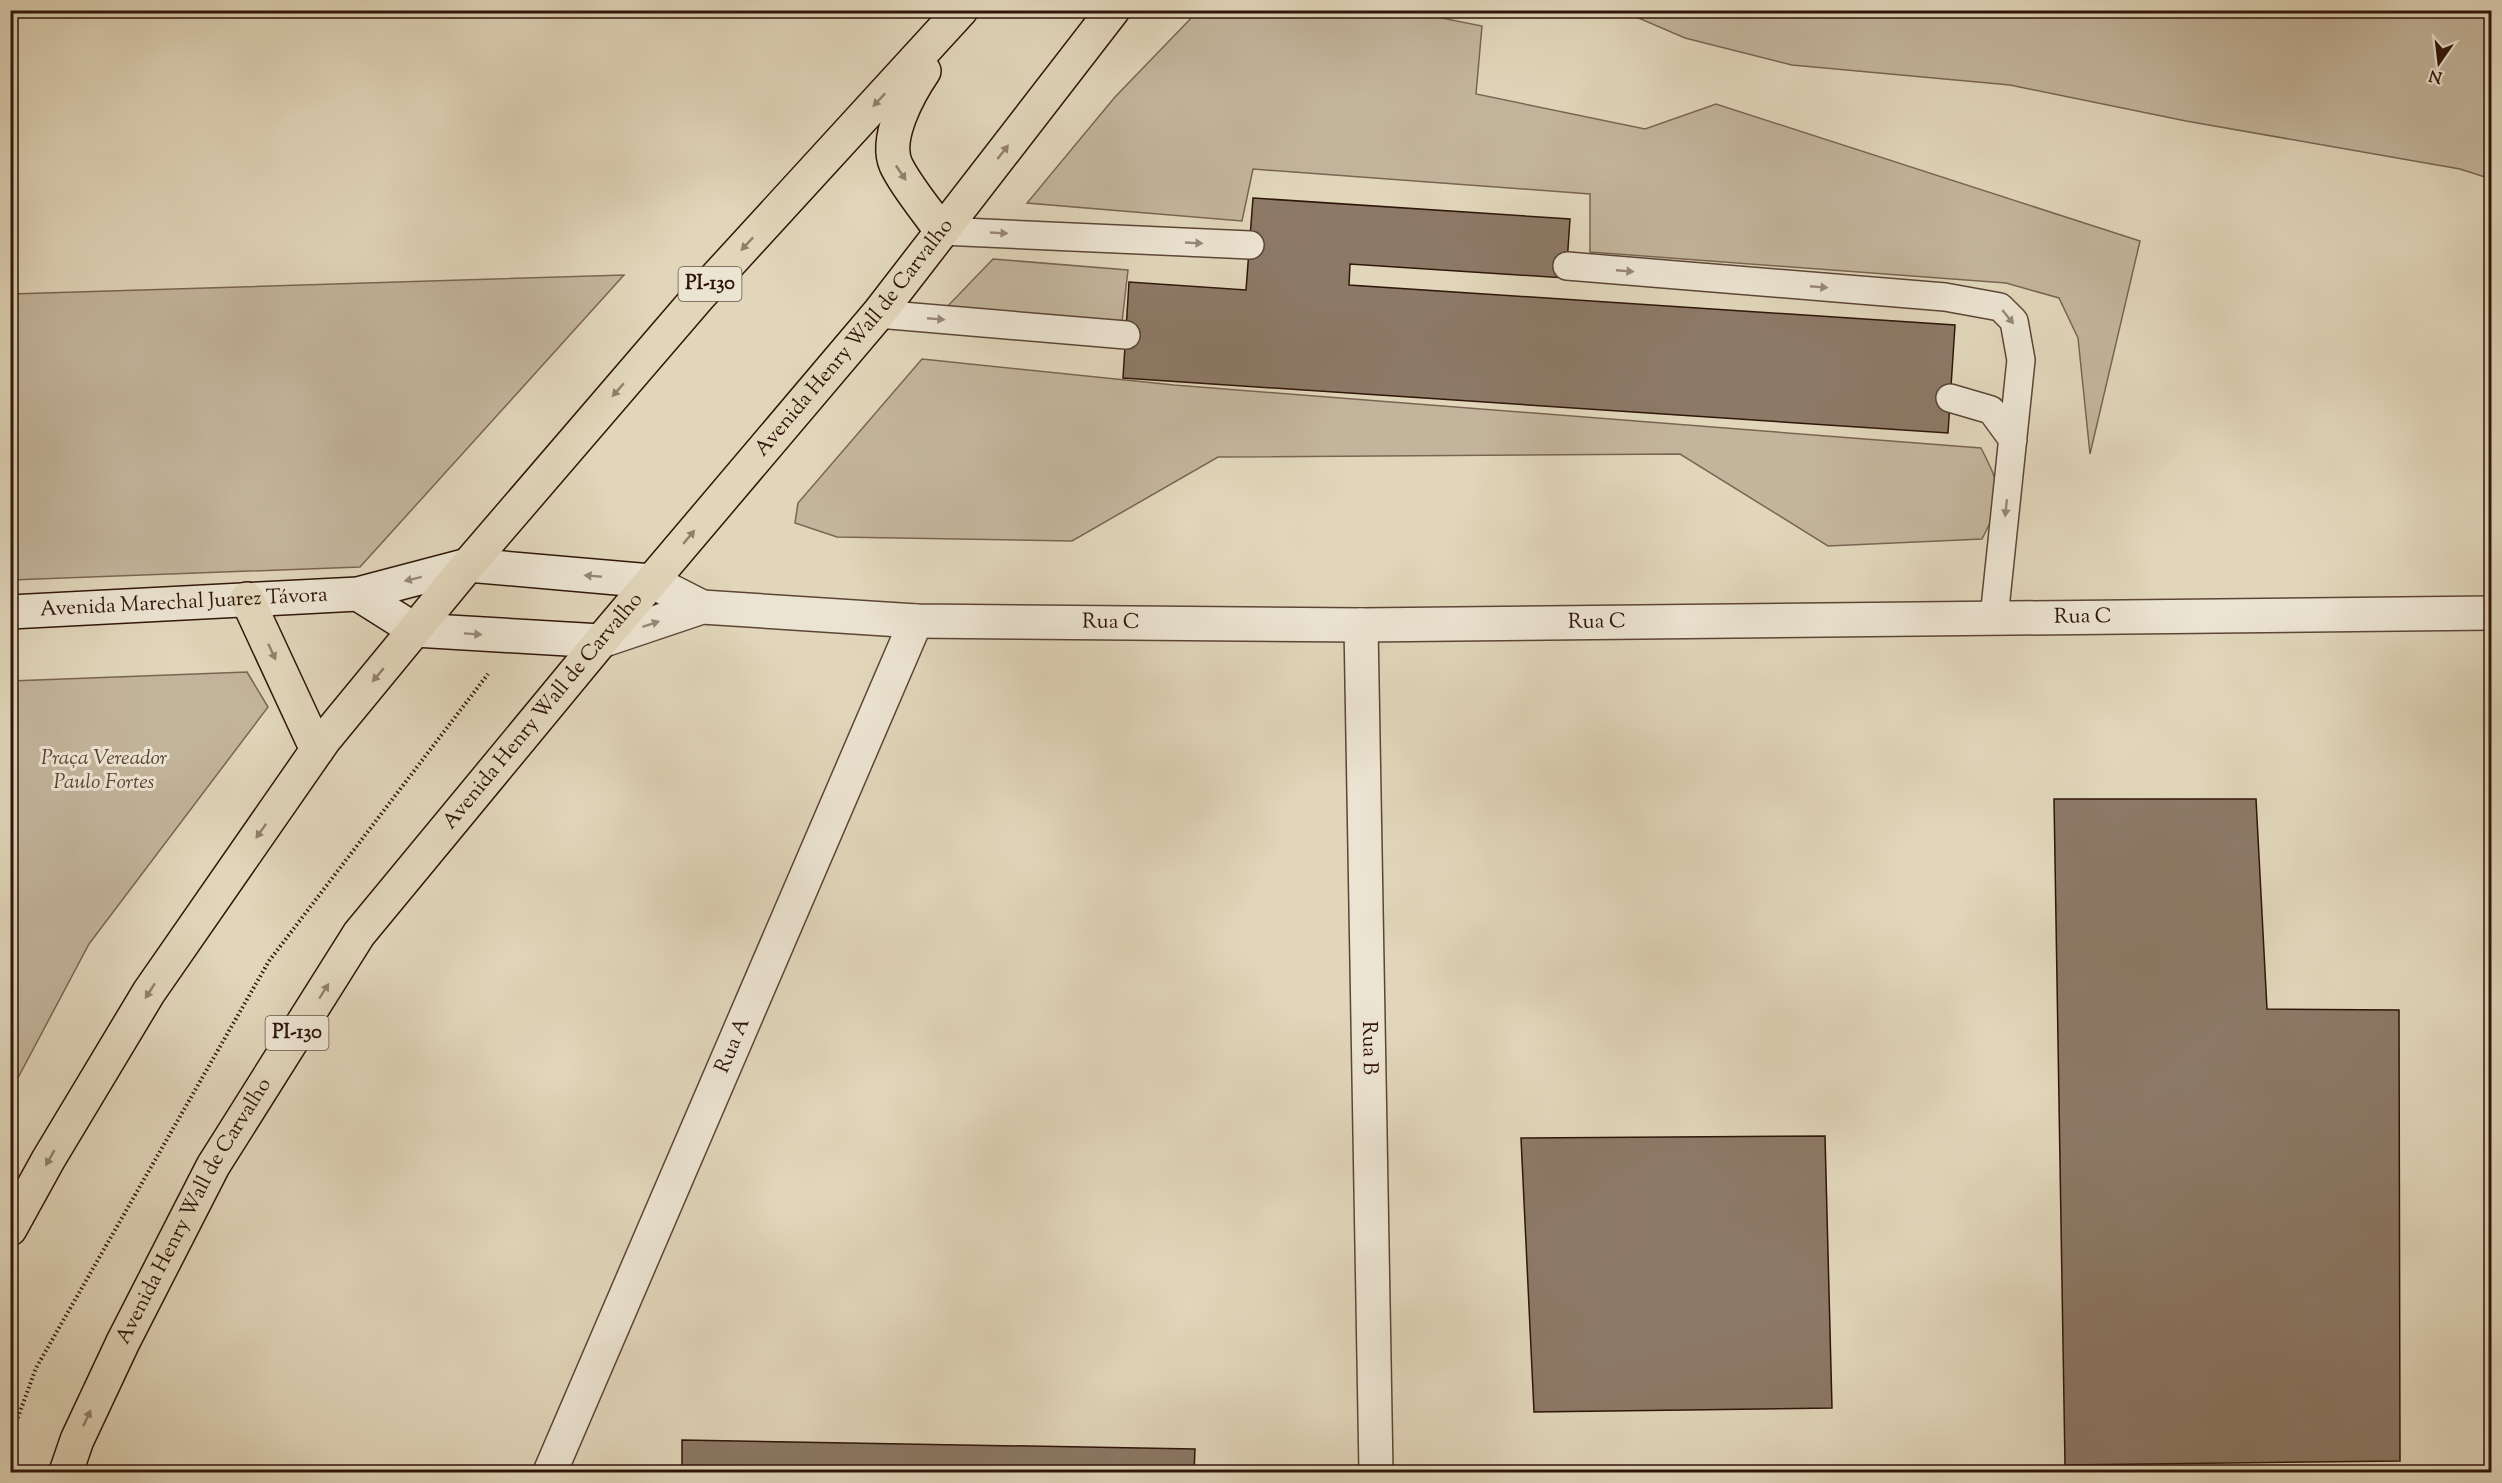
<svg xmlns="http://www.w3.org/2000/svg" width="2502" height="1483" font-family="'Sorts Mill Goudy',serif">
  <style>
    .green { fill: #c3b59c; stroke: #7a6553; stroke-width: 1.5 }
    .building { fill: #8c7966; stroke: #30150a; stroke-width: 1.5 }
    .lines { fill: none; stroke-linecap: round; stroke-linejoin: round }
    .lane-casing { stroke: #5c4536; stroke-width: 30 }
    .street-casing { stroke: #5c4536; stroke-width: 36 }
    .secondary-casing { stroke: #30150a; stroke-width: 36 }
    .primary-casing { stroke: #30150a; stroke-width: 36 }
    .path { stroke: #30150a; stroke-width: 4; stroke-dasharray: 1.5 3; stroke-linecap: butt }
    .lane { stroke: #ece4d2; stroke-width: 27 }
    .street { stroke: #ece4d2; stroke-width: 33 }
    .secondary { stroke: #ece4d2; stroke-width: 33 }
    .primary { stroke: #e1d6ba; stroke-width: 33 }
    .oneway { fill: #917f6b }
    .oneway2 { fill: #978778 }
    .labels { text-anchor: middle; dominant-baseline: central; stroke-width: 6; stroke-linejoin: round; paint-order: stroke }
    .shield { fill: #ece4d2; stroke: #685346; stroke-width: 1.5 }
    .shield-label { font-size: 20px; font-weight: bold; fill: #30150a }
    .street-label { font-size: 21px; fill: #30150a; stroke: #ece4d2 }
    .park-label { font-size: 21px; font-style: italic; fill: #5c4536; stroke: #ece4d2 }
  </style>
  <rect width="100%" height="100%" fill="#e1d6ba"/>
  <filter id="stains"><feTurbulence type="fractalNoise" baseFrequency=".00333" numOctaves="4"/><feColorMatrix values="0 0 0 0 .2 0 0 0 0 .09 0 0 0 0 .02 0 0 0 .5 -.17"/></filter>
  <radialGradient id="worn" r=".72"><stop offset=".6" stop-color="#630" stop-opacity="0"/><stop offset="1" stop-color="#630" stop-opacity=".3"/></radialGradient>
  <path class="green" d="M 1407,11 L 1482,26 L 1476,94 L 1645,129 L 1716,104 L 2140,241 L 2090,454 L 2078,338 L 2059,298 L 2006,283 L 1590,252 L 1590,194 L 1253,169 L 1242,221 L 1027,203 L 1115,97 L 1198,11 Z
    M 1634,11 L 2491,11 L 2491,179 L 2460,169 L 2186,121 L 2010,85 L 1792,65 L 1685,38 L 1636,17 Z
    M 993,259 L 1128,270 L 1122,322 L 943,311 Z
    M 624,275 L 360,567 L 11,580 L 11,294 Z
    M 922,359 L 1174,385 L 1981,448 C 2002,489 2004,497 1982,539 L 1828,546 L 1680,454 L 1218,457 L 1072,541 L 837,537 L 795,523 L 798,503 Z
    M 247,672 L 268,707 L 89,944 L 11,1091 L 11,681 Z"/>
  <path class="building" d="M 1253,198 L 1570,219 L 1566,278 L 1350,264 L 1349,285 L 1955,325 L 1948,433 L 1123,378 L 1129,282 L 1246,290 Z
    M 2054,799 L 2256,799 L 2267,1009 L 2399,1010 L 2400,1461 L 2065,1465 Z
    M 1825,1136 L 1832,1408 L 1534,1412 L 1521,1138 Z
    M 682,1440 L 1195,1449 L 1194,1472 L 682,1472 Z"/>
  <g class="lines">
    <defs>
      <path id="lane" d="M 941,231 L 1250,245
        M 1567,266 L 1945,297 L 2000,307 L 2014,321 L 2021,360 L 1994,618
        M 878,314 L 1126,335
        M 1950,398 L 1991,410 L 2013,440"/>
      <g id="street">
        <path d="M 651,581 L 702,607"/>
        <path id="s1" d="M 1361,625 L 1376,1472"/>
        <path id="s2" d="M 601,641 L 702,607 L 916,621 L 1361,625 L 2492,613"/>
        <path id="s3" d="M 550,1472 L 916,621"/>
      </g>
      <g id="secondary">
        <path d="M 358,594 L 415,630 L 601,641"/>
        <path id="s4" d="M 10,612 L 358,594 L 468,565 L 651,581"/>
      </g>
      <g id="primary">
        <path d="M 924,71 C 909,93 884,138 896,165 C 907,188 927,210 941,231"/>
        <path d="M 247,599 L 317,750"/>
        <path d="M 10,1229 L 48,1160 L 149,992 L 324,740 L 468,565 L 700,295 L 961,10"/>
        <path id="s5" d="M 66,1472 L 77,1440 L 123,1342 L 213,1166 L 359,934 L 601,641 L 878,314 L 1113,10"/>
      </g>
    </defs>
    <use href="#lane" class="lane-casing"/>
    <use href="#street" class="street-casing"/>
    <use href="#secondary" class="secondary-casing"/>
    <use href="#primary" class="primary-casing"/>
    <path class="path" d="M 10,1439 L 36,1368 L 269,961 L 488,674"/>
    <use href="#lane" class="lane"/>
    <use href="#street" class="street"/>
    <use href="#secondary" class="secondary"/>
    <use href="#primary" class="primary"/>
  </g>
  <defs><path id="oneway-solid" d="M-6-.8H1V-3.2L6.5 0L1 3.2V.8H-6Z" transform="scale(1.5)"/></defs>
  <g class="oneway">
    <use href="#oneway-solid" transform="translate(879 100) rotate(133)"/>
    <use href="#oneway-solid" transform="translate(1003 152) rotate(-52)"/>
    <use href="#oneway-solid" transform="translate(901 173) rotate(56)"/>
    <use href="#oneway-solid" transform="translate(747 244) rotate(133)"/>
    <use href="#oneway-solid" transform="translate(618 390) rotate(131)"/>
    <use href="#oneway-solid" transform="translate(689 537) rotate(-50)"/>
    <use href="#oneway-solid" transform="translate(272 652) rotate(65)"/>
    <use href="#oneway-solid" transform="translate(378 675) rotate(130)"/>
    <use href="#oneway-solid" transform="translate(261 831) rotate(125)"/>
    <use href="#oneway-solid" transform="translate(150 991) rotate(123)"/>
    <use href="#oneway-solid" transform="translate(324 991) rotate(-58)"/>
    <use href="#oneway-solid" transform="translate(50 1158) rotate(120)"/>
    <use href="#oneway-solid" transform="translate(87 1418) rotate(-65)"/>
  </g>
  <g class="oneway2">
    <use href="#oneway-solid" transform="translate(999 233) rotate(3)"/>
    <use href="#oneway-solid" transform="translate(1194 243) rotate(3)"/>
    <use href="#oneway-solid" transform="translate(1625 271) rotate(5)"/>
    <use href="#oneway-solid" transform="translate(1819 287) rotate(5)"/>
    <use href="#oneway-solid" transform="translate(2008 317) rotate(51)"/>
    <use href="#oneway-solid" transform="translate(936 319) rotate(5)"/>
    <use href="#oneway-solid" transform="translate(2006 508) rotate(96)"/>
    <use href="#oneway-solid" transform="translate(593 576) rotate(-175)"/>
    <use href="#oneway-solid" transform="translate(413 579) rotate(166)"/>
    <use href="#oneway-solid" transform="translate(651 624) rotate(-18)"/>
    <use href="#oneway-solid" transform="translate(473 634) rotate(4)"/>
  </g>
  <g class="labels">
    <g class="shield">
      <rect x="678.5" y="267" width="63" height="34" rx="4.5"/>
      <rect x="265.5" y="1016" width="63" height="34" rx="4.5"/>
    </g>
    <g class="shield-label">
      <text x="710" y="284">PI-130</text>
      <text x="297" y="1033">PI-130</text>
    </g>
    <g class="street-label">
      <text stroke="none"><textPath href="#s5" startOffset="1389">Avenida Henry Wall de Carvalho</textPath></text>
      <text stroke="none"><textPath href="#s4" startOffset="174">Avenida Marechal Juarez Távora</textPath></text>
      <text stroke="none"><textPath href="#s2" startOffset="1488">Rua C</textPath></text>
      <text stroke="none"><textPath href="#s2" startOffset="1002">Rua C</textPath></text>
      <text stroke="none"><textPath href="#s2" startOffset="516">Rua C</textPath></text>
      <text stroke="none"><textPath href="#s5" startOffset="903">Avenida Henry Wall de Carvalho</textPath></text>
      <text stroke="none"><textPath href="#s3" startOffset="464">Rua A</textPath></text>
      <text stroke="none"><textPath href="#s1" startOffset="423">Rua B</textPath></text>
      <text stroke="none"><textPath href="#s5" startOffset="291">Avenida Henry Wall de Carvalho</textPath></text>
    </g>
    <g class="park-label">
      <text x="104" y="759">Praça Vereador<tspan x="104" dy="24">Paulo Fortes</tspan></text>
    </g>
  </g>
  <rect width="2502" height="1483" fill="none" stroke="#e1d6ba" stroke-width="36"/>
  <rect x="12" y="12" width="2478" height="1459" fill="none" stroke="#30150a" stroke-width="3"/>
  <rect x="18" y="18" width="2466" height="1447" fill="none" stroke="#30150a" stroke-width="1.5"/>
  <g transform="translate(2439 63) rotate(194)" stroke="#ece4d2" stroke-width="4.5" paint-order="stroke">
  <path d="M0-4.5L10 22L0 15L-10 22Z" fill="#30150a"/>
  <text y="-9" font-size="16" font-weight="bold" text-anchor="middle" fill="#30150a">N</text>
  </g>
  <rect width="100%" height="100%" filter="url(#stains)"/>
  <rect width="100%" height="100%" fill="url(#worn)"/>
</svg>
